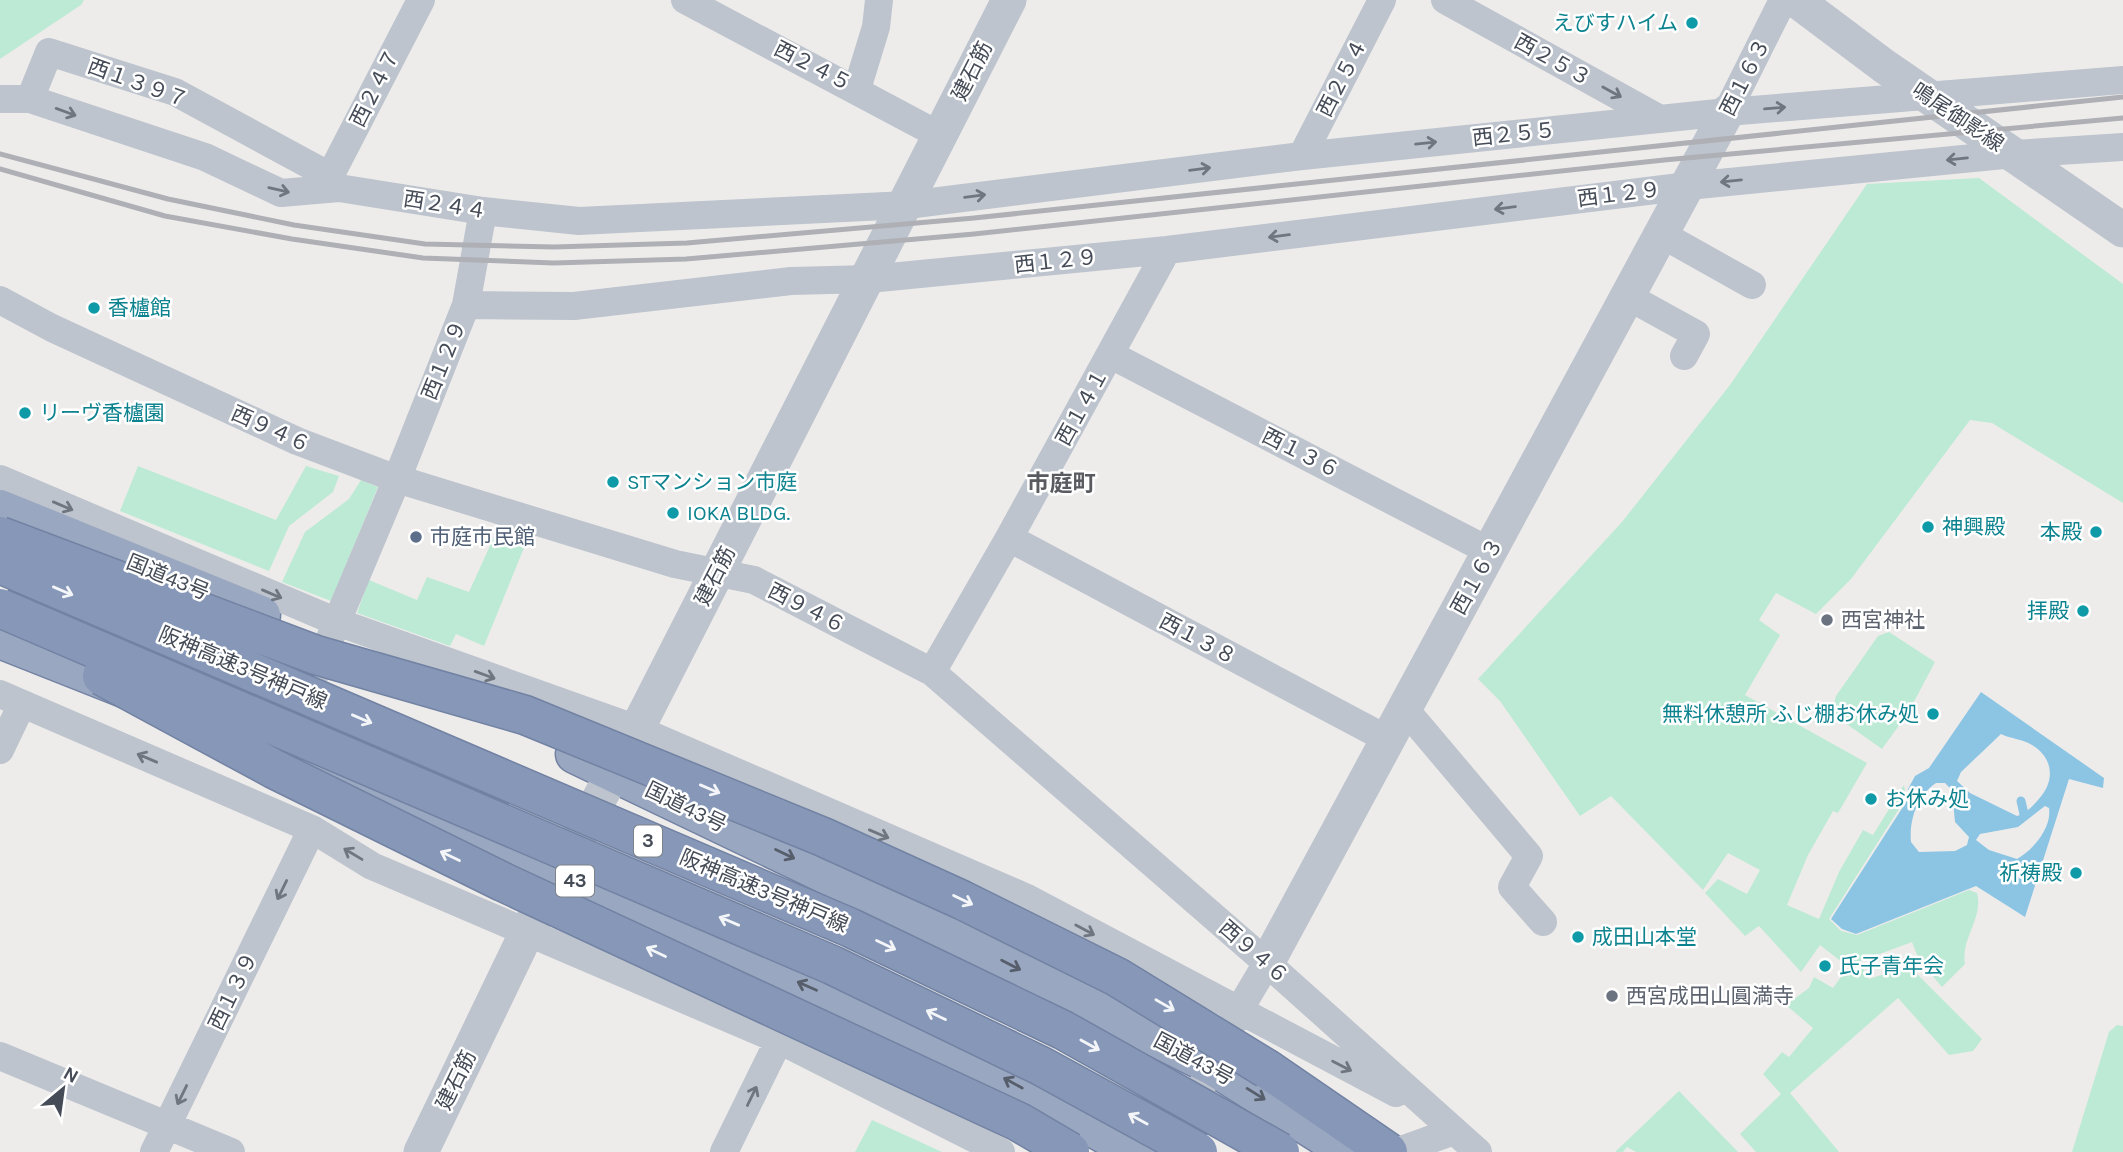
<svg xmlns="http://www.w3.org/2000/svg" width="2123" height="1152" font-family="Karla,'Noto Sans JP',sans-serif">
  <style>
    .green { fill: #bcead4 }
    .water { fill: #8cc5e3; fill-rule: evenodd }
    .lines { fill: none; stroke-linecap: round; stroke-linejoin: round }
    .stream { stroke: #8cc5e3; stroke-width: 9 }
    .trunk-casing { stroke: #7282a3; stroke-width: 41 }
    .motorway-casing { stroke: #7282a3; stroke-width: 41 }
    .minor { stroke: #bdc4cd; stroke-width: 28 }
    .tertiary { stroke: #bdc4cd; stroke-width: 35 }
    .trunk { stroke: #9aa7c0; stroke-width: 38 }
    .motorway { stroke: #8697b7; stroke-width: 38 }
    .rail { stroke: #aeb0b5; stroke-width: 5 }
    .motorway-bridge-casing { stroke: #7282a3; stroke-width: 41; stroke-linecap: butt }
    .motorway-bridge { stroke: #8697b7; stroke-width: 38 }
    .oneway { stroke: #6f7680 }
    .oneway2 { stroke: #f3f5f8 }
    .oneway3 { stroke: #565e6c }
    .culture-dot { fill: #0f9aa8; stroke: #fff; stroke-width: 2.5 }
    .service-dot { fill: #5c6f8a; stroke: #fff; stroke-width: 2.5 }
    .worship-dot { fill: #6b7280; stroke: #fff; stroke-width: 2.5 }
    .labels { text-anchor: middle; dominant-baseline: central; stroke-width: 5; stroke-linejoin: round; paint-order: stroke }
    .shield { fill: #fff; stroke: #7d8289; stroke-width: 2 }
    .shield-label { font-size: 19px; font-weight: bold; fill: #454c57 }
    .culture-label { font-size: 21px; fill: #0d838f; stroke: #fff; text-anchor: start }
    .street-label { font-size: 21px; fill: #454c57; stroke: #fff }
    .service-label { font-size: 21px; fill: #4e5e75; stroke: #fff; text-anchor: start }
    .worship-label { font-size: 21px; fill: #5b616d; stroke: #fff; text-anchor: start }
    .neighbourhood-label { font-size: 23px; font-weight: bold; fill: #595b60; stroke: #fff }
  </style>
  <rect width="100%" height="100%" fill="#eeeceb"/>
  <path class="green" d="M 0,0 L 84,0 L 81,5 L 0,59 Z
    M 1979,178 L 2123,284 L 2123,503 L 1992,423 L 1970,420 L 1851,579 L 1816,614 L 1776,593 L 1759,620 L 1780,635 L 1745,695 L 1867,763 L 1838,813 L 1833,811 L 1808,855 L 1787,905 L 1819,919 L 1839,872 L 1863,830 L 1873,835 L 1904,785 L 1906,798 L 1829,919 L 1841,931 L 1857,935 L 1969,890 L 1977,893 C 1984,918 1960,939 1965,964 L 1942,987 L 1919,960 L 1912,942 L 1847,966 L 1820,945 L 1801,972 L 1759,926 L 1745,936 L 1705,893 L 1718,879 L 1747,894 L 1760,870 L 1728,853 L 1703,890 L 1611,796 L 1580,816 L 1500,701 L 1478,679 L 1622,522 L 1730,385 L 1867,184 Z
    M 138,466 L 276,520 L 306,466 L 339,476 L 333,492 L 289,526 L 269,571 L 120,511 Z
    M 361,480 L 378,487 L 331,601 L 282,582 L 305,532 L 349,499 Z
    M 499,526 L 528,538 L 484,646 L 456,634 L 450,646 L 357,613 L 369,580 L 417,600 L 427,577 L 469,592 Z
    M 1889,632 L 1935,662 L 1908,713 L 1882,749 L 1831,713 L 1836,696 L 1878,636 Z
    M 1861,965 L 1869,979 L 1909,966 L 1982,1039 L 1973,1051 L 1949,1055 L 1898,998 L 1790,1093 L 1839,1152 L 1756,1152 L 1740,1134 L 1781,1094 L 1763,1074 L 1782,1052 L 1789,1057 L 1813,1028 L 1786,1005 L 1809,988 L 1814,977 L 1833,988 L 1847,969 Z
    M 2117,1025 L 2123,1026 L 2123,1152 L 2072,1152 L 2109,1032 Z
    M 1679,1091 L 1738,1152 L 1636,1152 L 1627,1147 L 1623,1152 L 1615,1152 Z
    M 872,1120 L 942,1152 L 855,1152 Z"/>
  <path class="water" d="M 1981,692 L 2104,778 L 2103,788 L 2069,779 L 2025,917 L 1976,886 L 1856,934 L 1842,929 L 1831,919 L 1908,799 L 1908,789 L 1915,776 L 1929,768 ZM 2001,734 C 2011,739 2023,739 2032,745 C 2052,757 2055,778 2042,795 C 2035,804 2027,813 2017,816 L 1970,793 L 1957,781 L 1961,772 ZM 1936,783 L 1945,783 L 1952,790 L 1955,822 L 1969,837 L 1967,845 L 1955,851 L 1919,852 L 1911,842 C 1909,820 1917,796 1936,783 ZM 2045,806 L 2049,808 C 2052,828 2033,850 2017,859 L 1989,850 L 1976,840 L 1980,834 L 2018,827 Z"/>
  <g class="lines">
    <path class="stream" d="M 2021,801 L 2024,814"/>
    <defs>
      <path id="trunk" d="M 0,509 L 261,615
        M 0,639 L 134,692
        M 222,726 L 283,750 L 980,1065 L 1137,1152
        M 575,754 L 915,917 L 1213,1066 L 1349,1152"/>
      <path id="motorway" d="M 1267,1069 L 1388,1152"/>
    </defs>
    <use href="#trunk" class="trunk-casing"/>
    <use href="#motorway" class="motorway-casing"/>
    <path class="minor" d="M 685,0 L 939,135
      M 1445,0 L 1660,119
      M 857,89 L 876,27 L 879,0
      M 0,99 L 30,99 L 205,157 L 281,193 L 339,188 L 483,211 L 579,221 L 907,205 L 1302,156 L 1727,112 L 2123,80
      M 30,99 L 49,52 L 175,92 L 330,176 L 339,188
      M 1727,112 L 1783,0
      M 1302,156 L 1382,0
      M 330,176 L 421,0
      M 1661,234 L 1752,285
      M 1627,296 L 1696,334 L 1684,356
      M 0,300 L 52,328 L 297,441 L 397,479 L 675,564 L 754,580 L 932,672 L 1267,963 L 1478,1152
      M 466,305 L 574,306 L 791,281 L 869,279 L 1167,250 L 1688,186 L 2014,154 L 2123,147
      M 1111,355 L 1491,552
      M 0,479 L 337,622 L 637,729 L 1025,897 L 1396,1093
      M 1009,538 L 1387,739
      M 932,672 L 1009,538 L 1167,250
      M 0,694 L 312,829 L 372,866 L 779,1040 L 1001,1152
      M 1404,708 L 1529,856 L 1512,887 L 1543,922
      M 0,750 L 22,704
      M 283,750 L 397,479 L 466,305 L 483,211
      M 0,1056 L 231,1152
      M 1185,1121 L 1238,1012 L 1267,963
      M 154,1152 L 312,829
      M 724,1152 L 779,1040
      M 1396,1152 L 1454,1131"/>
    <path class="tertiary" d="M 1796,0 L 1884,66 L 2123,230
      M 1267,963 L 1727,112
      M 421,1152 L 527,932 L 637,729 L 1009,0"/>
    <use href="#trunk" class="trunk"/>
    <use href="#motorway" class="motorway"/>
    <path class="rail" d="M 0,154 L 168,199 L 294,225 L 425,244 L 554,247 L 687,243 L 974,218 L 2123,97
      M 0,169 L 165,216 L 292,239 L 423,258 L 554,263 L 686,259 L 974,234 L 1664,160 L 2123,118"/>
    <defs>
      <path id="motorway-bridge" d="M 0,536 L 316,655 L 525,715 L 823,837 L 962,900 L 1117,977 L 1267,1069
        M 0,564 L 851,928 L 1063,1030 L 1280,1152
        M 0,608 L 832,965 L 1041,1066 L 1198,1152
        M 102,676 L 274,769 L 503,882 L 1019,1122 L 1070,1152"/>
    </defs>
    <use href="#motorway-bridge" class="motorway-bridge-casing"/>
    <use href="#motorway-bridge" class="motorway-bridge"/>
  </g>
  <defs><path id="oneway-shaft" d="M-6 0H5M1.5-3L5.5 0L1.5 3" fill="none" stroke-width="1.6" stroke-linecap="round" stroke-linejoin="round" transform="scale(1.75)"/></defs>
  <g class="oneway">
    <use href="#oneway-shaft" transform="translate(1612 92) rotate(29)"/>
    <use href="#oneway-shaft" transform="translate(1775 108) rotate(-5)"/>
    <use href="#oneway-shaft" transform="translate(66 112) rotate(20)"/>
    <use href="#oneway-shaft" transform="translate(1426 143) rotate(-6)"/>
    <use href="#oneway-shaft" transform="translate(1957 159) rotate(174)"/>
    <use href="#oneway-shaft" transform="translate(1200 169) rotate(-7)"/>
    <use href="#oneway-shaft" transform="translate(1731 181) rotate(174)"/>
    <use href="#oneway-shaft" transform="translate(279 190) rotate(13)"/>
    <use href="#oneway-shaft" transform="translate(975 196) rotate(-7)"/>
    <use href="#oneway-shaft" transform="translate(1505 208) rotate(173)"/>
    <use href="#oneway-shaft" transform="translate(1279 236) rotate(173)"/>
    <use href="#oneway-shaft" transform="translate(63 506) rotate(23)"/>
    <use href="#oneway-shaft" transform="translate(272 594) rotate(23)"/>
    <use href="#oneway-shaft" transform="translate(485 675) rotate(20)"/>
    <use href="#oneway-shaft" transform="translate(147 758) rotate(-157)"/>
    <use href="#oneway-shaft" transform="translate(879 834) rotate(23)"/>
    <use href="#oneway-shaft" transform="translate(353 854) rotate(-149)"/>
    <use href="#oneway-shaft" transform="translate(282 890) rotate(116)"/>
    <use href="#oneway-shaft" transform="translate(1085 930) rotate(28)"/>
    <use href="#oneway-shaft" transform="translate(1342 1066) rotate(27)"/>
    <use href="#oneway-shaft" transform="translate(182 1095) rotate(116)"/>
    <use href="#oneway-shaft" transform="translate(752 1096) rotate(-64)"/>
  </g>
  <g class="oneway2">
    <use href="#oneway-shaft" transform="translate(63 591) rotate(23)"/>
    <use href="#oneway-shaft" transform="translate(362 719) rotate(23)"/>
    <use href="#oneway-shaft" transform="translate(710 789) rotate(23)"/>
    <use href="#oneway-shaft" transform="translate(450 856) rotate(-154)"/>
    <use href="#oneway-shaft" transform="translate(963 900) rotate(26)"/>
    <use href="#oneway-shaft" transform="translate(729 921) rotate(-157)"/>
    <use href="#oneway-shaft" transform="translate(886 945) rotate(26)"/>
    <use href="#oneway-shaft" transform="translate(656 952) rotate(-155)"/>
    <use href="#oneway-shaft" transform="translate(1165 1005) rotate(30)"/>
    <use href="#oneway-shaft" transform="translate(936 1015) rotate(-154)"/>
    <use href="#oneway-shaft" transform="translate(1090 1045) rotate(29)"/>
    <use href="#oneway-shaft" transform="translate(1138 1119) rotate(-151)"/>
  </g>
  <g class="oneway3">
    <use href="#oneway-shaft" transform="translate(785 854) rotate(26)"/>
    <use href="#oneway-shaft" transform="translate(1011 965) rotate(27)"/>
    <use href="#oneway-shaft" transform="translate(807 986) rotate(-156)"/>
    <use href="#oneway-shaft" transform="translate(1013 1083) rotate(-151)"/>
    <use href="#oneway-shaft" transform="translate(1256 1094) rotate(32)"/>
  </g>
  <g class="culture-dot">
    <circle cx="1692" cy="23" r="7"/>
    <circle cx="94" cy="308" r="7"/>
    <circle cx="25" cy="413" r="7"/>
    <circle cx="613" cy="482" r="7"/>
    <circle cx="673" cy="513" r="7"/>
    <circle cx="1928" cy="527" r="7"/>
    <circle cx="2096" cy="532" r="7"/>
    <circle cx="2083" cy="611" r="7"/>
    <circle cx="1933" cy="714" r="7"/>
    <circle cx="1871" cy="799" r="7"/>
    <circle cx="2076" cy="873" r="7"/>
    <circle cx="1578" cy="937" r="7"/>
    <circle cx="1825" cy="966" r="7"/>
  </g>
  <circle class="service-dot" cx="416" cy="537" r="7"/>
  <g class="worship-dot">
    <circle cx="1827" cy="620" r="7"/>
    <circle cx="1612" cy="996" r="7"/>
  </g>
  <g class="labels">
    <g class="shield">
      <rect x="634" y="825.5" width="28" height="31" rx="5"/>
      <rect x="556" y="865.5" width="38" height="31" rx="5"/>
    </g>
    <g class="shield-label">
      <text x="648" y="841">3</text>
      <text x="575" y="881">43</text>
    </g>
    <g class="culture-label">
      <text x="1678" y="23" text-anchor="end">えびすハイム</text>
      <text x="108" y="308">香櫨館</text>
      <text x="39" y="413">リーヴ香櫨園</text>
      <text x="627" y="482">STマンション市庭</text>
      <text x="687" y="513">IOKA BLDG.</text>
      <text x="1942" y="527">神興殿</text>
      <text x="2082" y="532" text-anchor="end">本殿</text>
      <text x="2069" y="611" text-anchor="end">拝殿</text>
      <text x="1919" y="714" text-anchor="end">無料休憩所 ふじ棚お休み処</text>
      <text x="1885" y="799">お休み処</text>
      <text x="2062" y="873" text-anchor="end">祈祷殿</text>
      <text x="1592" y="937">成田山本堂</text>
      <text x="1839" y="966">氏子青年会</text>
    </g>
    <g class="street-label">
      <text transform="translate(1553 60) rotate(29)">西２５３</text>
      <text transform="translate(813 66) rotate(27)">西２４５</text>
      <text transform="translate(972 71) rotate(-63)">建石筋</text>
      <text transform="translate(1745 77) rotate(-63)">西１６３</text>
      <text transform="translate(1342 78) rotate(-63)">西２５４</text>
      <text transform="translate(138 83) rotate(20)">西１３９７</text>
      <text transform="translate(375 88) rotate(-63)">西２４７</text>
      <text transform="translate(1958 117) rotate(34)">鳴尾御影線</text>
      <text transform="translate(1514 134) rotate(-6)">西２５５</text>
      <text transform="translate(1619 194) rotate(-7)">西１２９</text>
      <text transform="translate(445 205) rotate(9)">西２４４</text>
      <text transform="translate(1056 261) rotate(-6)">西１２９</text>
      <text transform="translate(444 360) rotate(-68)">西１２９</text>
      <text transform="translate(1082 407) rotate(-61)">西１４１</text>
      <text transform="translate(271 429) rotate(24)">西９４６</text>
      <text transform="translate(1301 453) rotate(27)">西１３６</text>
      <text transform="translate(715 576) rotate(-63)">建石筋</text>
      <text transform="translate(1477 576) rotate(-61)">西１６３</text>
      <text transform="translate(168 577) rotate(22)">国道43号</text>
      <text transform="translate(807 608) rotate(27)">西９４６</text>
      <text transform="translate(1198 639) rotate(28)">西１３８</text>
      <text transform="translate(243 668) rotate(23)">阪神高速3号神戸線</text>
      <text transform="translate(686 807) rotate(26)">国道43号</text>
      <text transform="translate(764 891) rotate(23)">阪神高速3号神戸線</text>
      <text transform="translate(1254 952) rotate(41)">西９４６</text>
      <text transform="translate(233 991) rotate(-64)">西１３９</text>
      <text transform="translate(1194 1059) rotate(28)">国道43号</text>
      <text transform="translate(456 1080) rotate(-64)">建石筋</text>
    </g>
    <g class="service-label">
      <text x="430" y="537">市庭市民館</text>
    </g>
    <g class="worship-label">
      <text x="1841" y="620">西宮神社</text>
      <text x="1626" y="996">西宮成田山圓満寺</text>
    </g>
    <g class="neighbourhood-label">
      <text x="1061" y="483">市庭町</text>
    </g>
  </g>
  <g transform="translate(63 1089) rotate(29)" stroke="#ffffff" stroke-width="5" paint-order="stroke">
  <path d="M0-5L12 26L0 18L-12 26Z" fill="#454c57"/>
  <text y="-10" font-size="19" font-weight="bold" text-anchor="middle" fill="#454c57">N</text>
  </g>
</svg>
